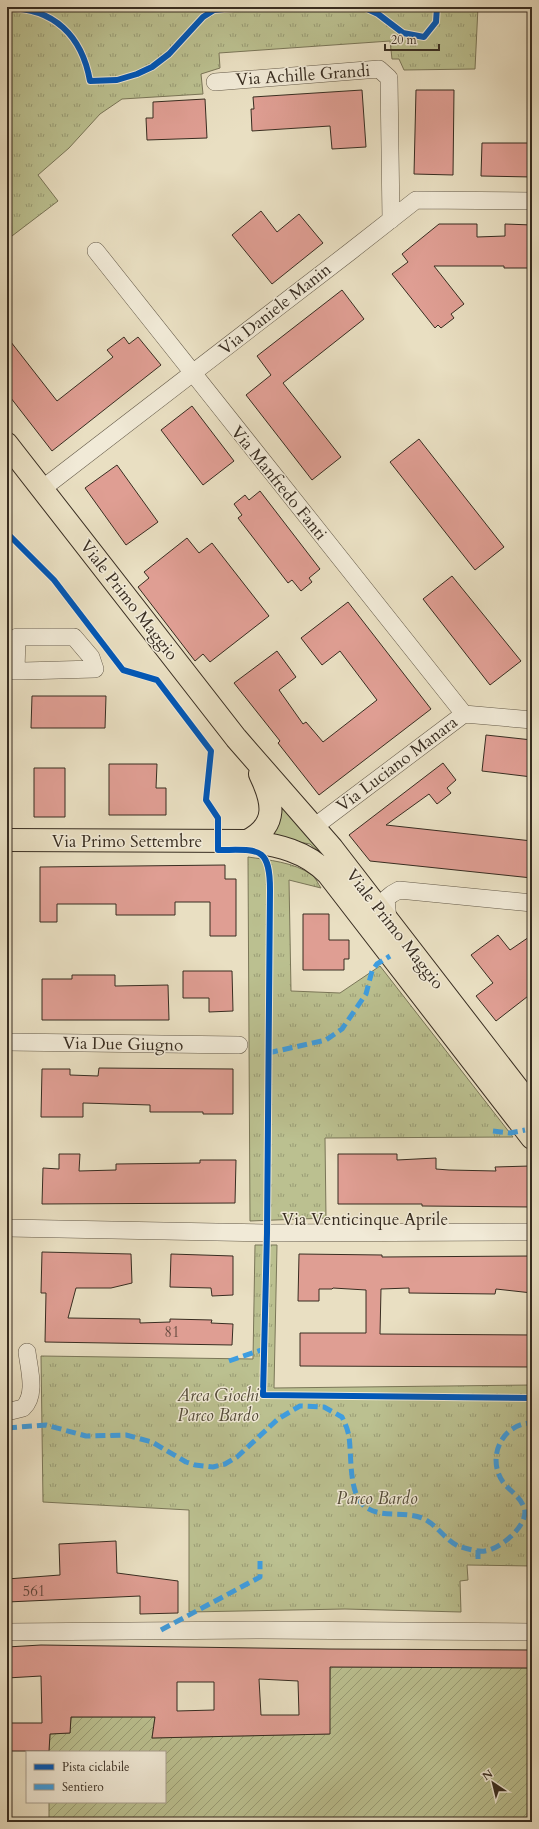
<svg xmlns="http://www.w3.org/2000/svg" width="539" height="1829" font-family="Cardo,serif">
  <style>
    .grass { fill: #bbc090; stroke: #7a7658 }
    .park { fill: url(#park-tufts); stroke: #7a7658 }
    .garden { fill: url(#garden-furrows); stroke: #7a7658 }
    .building { fill: #df9e93; stroke: #382d21; fill-rule: evenodd }
    .lines { fill: none; stroke-linecap: round; stroke-linejoin: round }
    .minor-casing { stroke: #645a49; stroke-width: 18 }
    .major-casing { stroke: #382d21; stroke-width: 24 }
    .minor { stroke: #f1ead7; stroke-width: 17 }
    .major { stroke: #e9dfc2; stroke-width: 22 }
    .quiet { stroke: #3e9de0; stroke-width: 5; stroke-dasharray: 10 5; stroke-linecap: butt }
    .cycleway-casing { stroke: #f1ead7; stroke-width: 8 }
    .cycleway { stroke: #0057b8; stroke-width: 6 }
    .labels { text-anchor: middle; dominant-baseline: central; stroke-width: 3; stroke-linejoin: round; paint-order: stroke }
    .number-label { font-size: 15px; fill: #62493e }
    .street-label { font-size: 17px; fill: #382d21; stroke: #f1ead7 }
    .park-label { font-size: 17px; font-style: italic; fill: #524a37; stroke: #f1ead7 }
  </style>
  <defs>
    <pattern id="park-tufts" width="24" height="20" patternUnits="userSpaceOnUse"><rect width="24" height="20" fill="#bbc090"/><path d="M3 7l-1-3M5 7V3M7 7l1-3M15 17l-1-3M17 17v-4M19 17l1-3" fill="none" stroke="#999c75"/></pattern>
    <pattern id="garden-furrows" width="10" height="10" patternUnits="userSpaceOnUse"><rect width="10" height="10" fill="#bbc090"/><path d="M-1 1l2-2M0 10L10 0M9 11l2-2" fill="none" stroke="#999c75"/></pattern>
  </defs>
  <rect width="100%" height="100%" fill="#e9dfc2"/>
  <filter id="stains"><feTurbulence type="fractalNoise" baseFrequency=".005" numOctaves="4"/><feColorMatrix values="0 0 0 0 .2 0 0 0 0 .09 0 0 0 0 .02 0 0 0 .5 -.17"/></filter>
  <radialGradient id="worn" r=".72"><stop offset=".6" stop-color="#630" stop-opacity="0"/><stop offset="1" stop-color="#630" stop-opacity=".3"/></radialGradient>
  <path class="grass" d="M 281,802 L 322,849 L 318,851 L 310,844 L 271,837 Z"/>
  <path class="park" d="M 7,7 L 478,7 L 475,69 L 404,70 L 399,59 L 392,59 L 390,41 L 219,53 L 220,68 L 201,74 L 203,94 L 122,99 L 100,114 L 69,148 L 38,175 L 58,201 L 8,239 Z
    M 248,857 C 268,860 294,862 312,875 C 316,878 318,884 321,888 L 289,880 L 291,991 L 340,993 L 380,966 L 513,1137 L 325,1138 L 326,1218 L 250,1221 Z
    M 255,1245 L 277,1245 L 274,1388 L 532,1385 L 532,1566 L 467,1565 L 468,1580 L 460,1581 L 461,1612 L 345,1609 L 189,1612 L 189,1510 L 43,1502 L 41,1356 L 253,1359 Z"/>
  <path class="garden" d="M 330,1667 L 532,1668 L 532,1822 L 49,1822 L 49,1802 L 165,1802 L 165,1752 L 49,1752 L 50,1734 L 70,1733 L 71,1717 L 155,1717 L 152,1738 L 329,1734 Z"/>
  <path class="building" d="M 362,90 L 366,147 L 332,149 L 330,126 L 252,131 L 251,109 L 254,109 L 253,97 Z
    M 416,90 L 454,90 L 453,175 L 414,174 Z
    M 205,99 L 207,138 L 147,140 L 146,118 L 153,118 L 153,102 Z
    M 482,143 L 532,143 L 532,177 L 481,176 Z
    M 261,211 L 277,232 L 299,214 L 323,243 L 272,284 L 232,235 Z
    M 439,224 L 477,224 L 477,237 L 505,236 L 505,224 L 532,225 L 532,268 L 504,268 L 504,266 L 434,266 L 464,304 L 451,314 L 454,318 L 441,328 L 438,325 L 435,328 L 392,274 L 408,262 L 402,254 Z
    M 342,290 L 364,319 L 283,383 L 341,457 L 312,480 L 246,395 L 271,375 L 257,356 Z
    M 7,337 L 57,401 L 113,357 L 107,350 L 124,337 L 129,344 L 138,337 L 161,365 L 52,451 L 7,393 Z
    M 192,406 L 234,461 L 203,485 L 161,430 Z
    M 419,439 L 504,547 L 475,570 L 390,462 Z
    M 117,465 L 158,522 L 126,545 L 85,488 Z
    M 260,491 L 320,569 L 309,578 L 312,582 L 301,591 L 292,580 L 288,583 L 238,518 L 242,515 L 234,504 L 245,495 L 249,500 Z
    M 187,538 L 199,553 L 212,543 L 269,616 L 210,662 L 203,654 L 195,661 L 138,587 L 149,578 L 144,572 Z
    M 452,576 L 521,661 L 490,685 L 423,599 Z
    M 348,602 L 431,709 L 319,795 L 278,743 L 280,741 L 234,683 L 277,651 L 296,677 L 279,690 L 303,724 L 306,722 L 323,742 L 377,700 L 340,651 L 322,665 L 301,638 Z
    M 32,696 L 106,696 L 105,728 L 31,728 Z
    M 486,735 L 532,740 L 530,757 L 532,757 L 532,777 L 482,771 Z
    M 443,763 L 456,780 L 447,788 L 451,793 L 437,804 L 429,794 L 386,825 L 532,841 L 532,878 L 370,861 L 349,835 Z
    M 109,764 L 157,764 L 156,788 L 166,788 L 166,815 L 109,815 Z
    M 34,768 L 65,768 L 65,817 L 34,817 Z
    M 225,865 L 225,879 L 236,879 L 236,936 L 210,936 L 210,902 L 175,902 L 175,915 L 116,915 L 116,904 L 57,904 L 57,922 L 40,922 L 40,867 Z
    M 303,914 L 329,914 L 329,940 L 349,940 L 349,959 L 344,959 L 344,970 L 303,970 Z
    M 498,935 L 510,950 L 532,935 L 532,993 L 496,1021 L 476,996 L 493,983 L 471,955 Z
    M 183,971 L 232,971 L 233,1011 L 209,1012 L 209,998 L 183,998 Z
    M 72,975 L 115,975 L 115,986 L 168,985 L 169,1020 L 42,1020 L 42,979 L 72,979 Z
    M 99,1068 L 233,1069 L 233,1114 L 203,1114 L 203,1112 L 150,1112 L 150,1105 L 83,1103 L 83,1117 L 41,1117 L 42,1069 L 70,1069 L 70,1075 L 98,1076 Z
    M 59,1154 L 80,1154 L 79,1171 L 116,1170 L 116,1164 L 200,1163 L 200,1160 L 236,1160 L 235,1203 L 42,1204 L 43,1168 L 59,1169 Z
    M 338,1154 L 397,1154 L 397,1160 L 436,1158 L 436,1169 L 449,1170 L 496,1171 L 495,1167 L 530,1166 L 530,1182 L 532,1182 L 532,1207 L 422,1206 L 422,1204 L 338,1204 Z
    M 42,1252 L 131,1254 L 132,1283 L 111,1288 L 76,1288 L 68,1318 L 140,1319 L 140,1323 L 170,1322 L 170,1319 L 212,1320 L 211,1323 L 233,1324 L 232,1345 L 45,1342 L 46,1293 L 41,1293 Z
    M 171,1254 L 233,1256 L 233,1295 L 212,1296 L 211,1288 L 170,1287 Z
    M 299,1254 L 382,1255 L 382,1257 L 532,1256 L 532,1293 L 496,1289 L 495,1294 L 409,1293 L 409,1288 L 381,1289 L 380,1334 L 532,1335 L 532,1367 L 300,1366 L 300,1333 L 366,1333 L 366,1290 L 333,1288 L 332,1289 L 319,1289 L 319,1301 L 298,1301 Z
    M 116,1541 L 117,1573 L 178,1581 L 178,1613 L 140,1614 L 140,1596 L 7,1602 L 7,1579 L 60,1575 L 59,1544 Z
    M 41,1645 L 329,1649 L 532,1650 L 532,1668 L 330,1667 L 330,1734 L 152,1738 L 155,1717 L 71,1717 L 70,1733 L 50,1734 L 49,1751 L 7,1751 L 7,1723 L 42,1723 L 41,1676 L 7,1678 L 7,1647 ZM 259,1679 L 298,1681 L 299,1715 L 261,1715 ZM 177,1682 L 214,1682 L 214,1710 L 177,1711 Z"/>
  <g class="lines">
    <defs>
      <path id="minor" d="M 215,82 L 379,69 L 389,78 L 391,220
        M 96,251 L 464,714
        M 42,489 L 351,251 L 416,200 L 532,201
        M 7,671 L 23,671 L 95,669 L 91,657 L 74,637 L 17,637 L 16,671
        M 314,827 L 464,714 L 532,720
        M 388,920 L 386,899 L 392,894 L 399,890 L 532,903
        M 7,1042 L 239,1045
        M 7,1228 L 267,1233 L 532,1232
        M 7,1412 L 23,1408 C 37,1395 29,1369 27,1352
        M 7,1632 L 261,1630 L 532,1632"/>
      <path id="major" d="M 7,444 L 236,738 L 332,848 L 532,1107
        M 7,840 L 247,841 C 278,845 306,851 328,874 L 532,1138
        M 247,841 C 279,825 273,801 260,774"/>
    </defs>
    <use href="#minor" class="minor-casing"/>
    <use href="#major" class="major-casing"/>
    <use href="#minor" class="minor"/>
    <use href="#major" class="major"/>
    <path class="quiet" d="M 268,1053 L 326,1040 L 342,1029 L 366,994 L 372,971 L 377,964 L 390,956
      M 493,1131 L 510,1133 L 525,1130
      M 229,1361 L 264,1349
      M 7,1428 L 46,1425 L 86,1436 L 126,1435 L 152,1442 L 186,1462 L 195,1465 L 213,1467 L 225,1464 L 237,1457 L 278,1419 L 300,1406 L 324,1407 L 342,1417 C 345,1423 348,1430 349,1437 C 352,1457 348,1497 367,1508 C 383,1518 404,1511 422,1518 C 436,1523 448,1544 461,1547 C 467,1549 479,1552 485,1551 C 501,1549 533,1522 523,1505 C 519,1496 509,1490 503,1482 C 486,1458 502,1423 532,1423
      M 478,1550 L 478,1559
      M 161,1630 L 260,1577 L 260,1561"/>
    <defs>
      <path id="cycleway" d="M 363,7 L 378,14 L 403,33 L 424,37 L 436,22 L 437,7
        M 7,8 C 54,8 82,36 90,81 L 117,80 L 137,74 L 152,67 L 169,54 L 203,17 L 214,10 L 244,7
        M 7,533 L 54,580 L 123,670 L 157,680 L 211,751 L 206,800 L 218,818 L 218,850 C 258,850 270,845 270,890 L 267,1233 L 263,1395 L 532,1398"/>
    </defs>
    <use href="#cycleway" class="cycleway-casing"/>
    <use href="#cycleway" class="cycleway"/>
  </g>
  <g class="labels">
    <g class="number-label">
      <text x="172" y="1332">81</text>
      <text x="34" y="1591">561</text>
    </g>
    <g class="street-label">
      <text transform="translate(303 75) rotate(-4)">Via Achille Grandi</text>
      <text transform="translate(275 309) rotate(-38)">Via Daniele Manin</text>
      <text transform="translate(279 483) rotate(51)">Via Manfredo Fanti</text>
      <text transform="translate(129 600) rotate(52)">Viale Primo Maggio</text>
      <text transform="translate(397 764) rotate(-37)">Via Luciano Manara</text>
      <text x="127" y="841">Via Primo Settembre</text>
      <text transform="translate(395 929) rotate(52)">Viale Primo Maggio</text>
      <text transform="translate(123 1044) rotate(1)">Via Due Giugno</text>
      <text x="365" y="1219">Via Venticinque Aprile</text>
    </g>
    <g class="park-label">
      <text x="218" y="1395">Area Giochi<tspan x="218" dy="20">Parco Bardo</tspan></text>
      <text x="377" y="1498">Parco Bardo</text>
    </g>
  </g>
  <rect width="539" height="1829" fill="none" stroke="#e9dfc2" stroke-width="24"/>
  <rect x="8" y="8" width="523" height="1813" fill="none" stroke="#382d21" stroke-width="2"/>
  <rect x="12" y="12" width="515" height="1805" fill="none" stroke="#382d21"/>
  <rect x="26" y="1751" width="140" height="52" fill="#f1ead7" stroke="#a79e8e"/>
  <rect x="34" y="1764" width="20" height="6" fill="#0057b8" stroke="#a79e8e"/>
  <text x="62" y="1771" font-size="12" fill="#382d21">Pista ciclabile</text>
  <rect x="34" y="1784" width="20" height="6" fill="#3e9de0" stroke="#a79e8e"/>
  <text x="62" y="1791" font-size="12" fill="#382d21">Sentiero</text>
  <g transform="translate(493 1783) rotate(325)" stroke="#f1ead7" stroke-width="3" paint-order="stroke">
  <path d="M0-3L7 15L0 10L-7 15Z" fill="#382d21"/>
  <text y="-6" font-size="11" font-weight="bold" text-anchor="middle" fill="#382d21">N</text>
  </g>
  <path d="M385 44v6h54v-6" fill="none" stroke="#382d21" stroke-width="2"/>
  <text x="391" y="44" font-size="12" fill="#382d21" stroke="#f1ead7" stroke-width="3" paint-order="stroke">20 m</text>
  <rect width="100%" height="100%" filter="url(#stains)"/>
  <rect width="100%" height="100%" fill="url(#worn)"/>
</svg>
